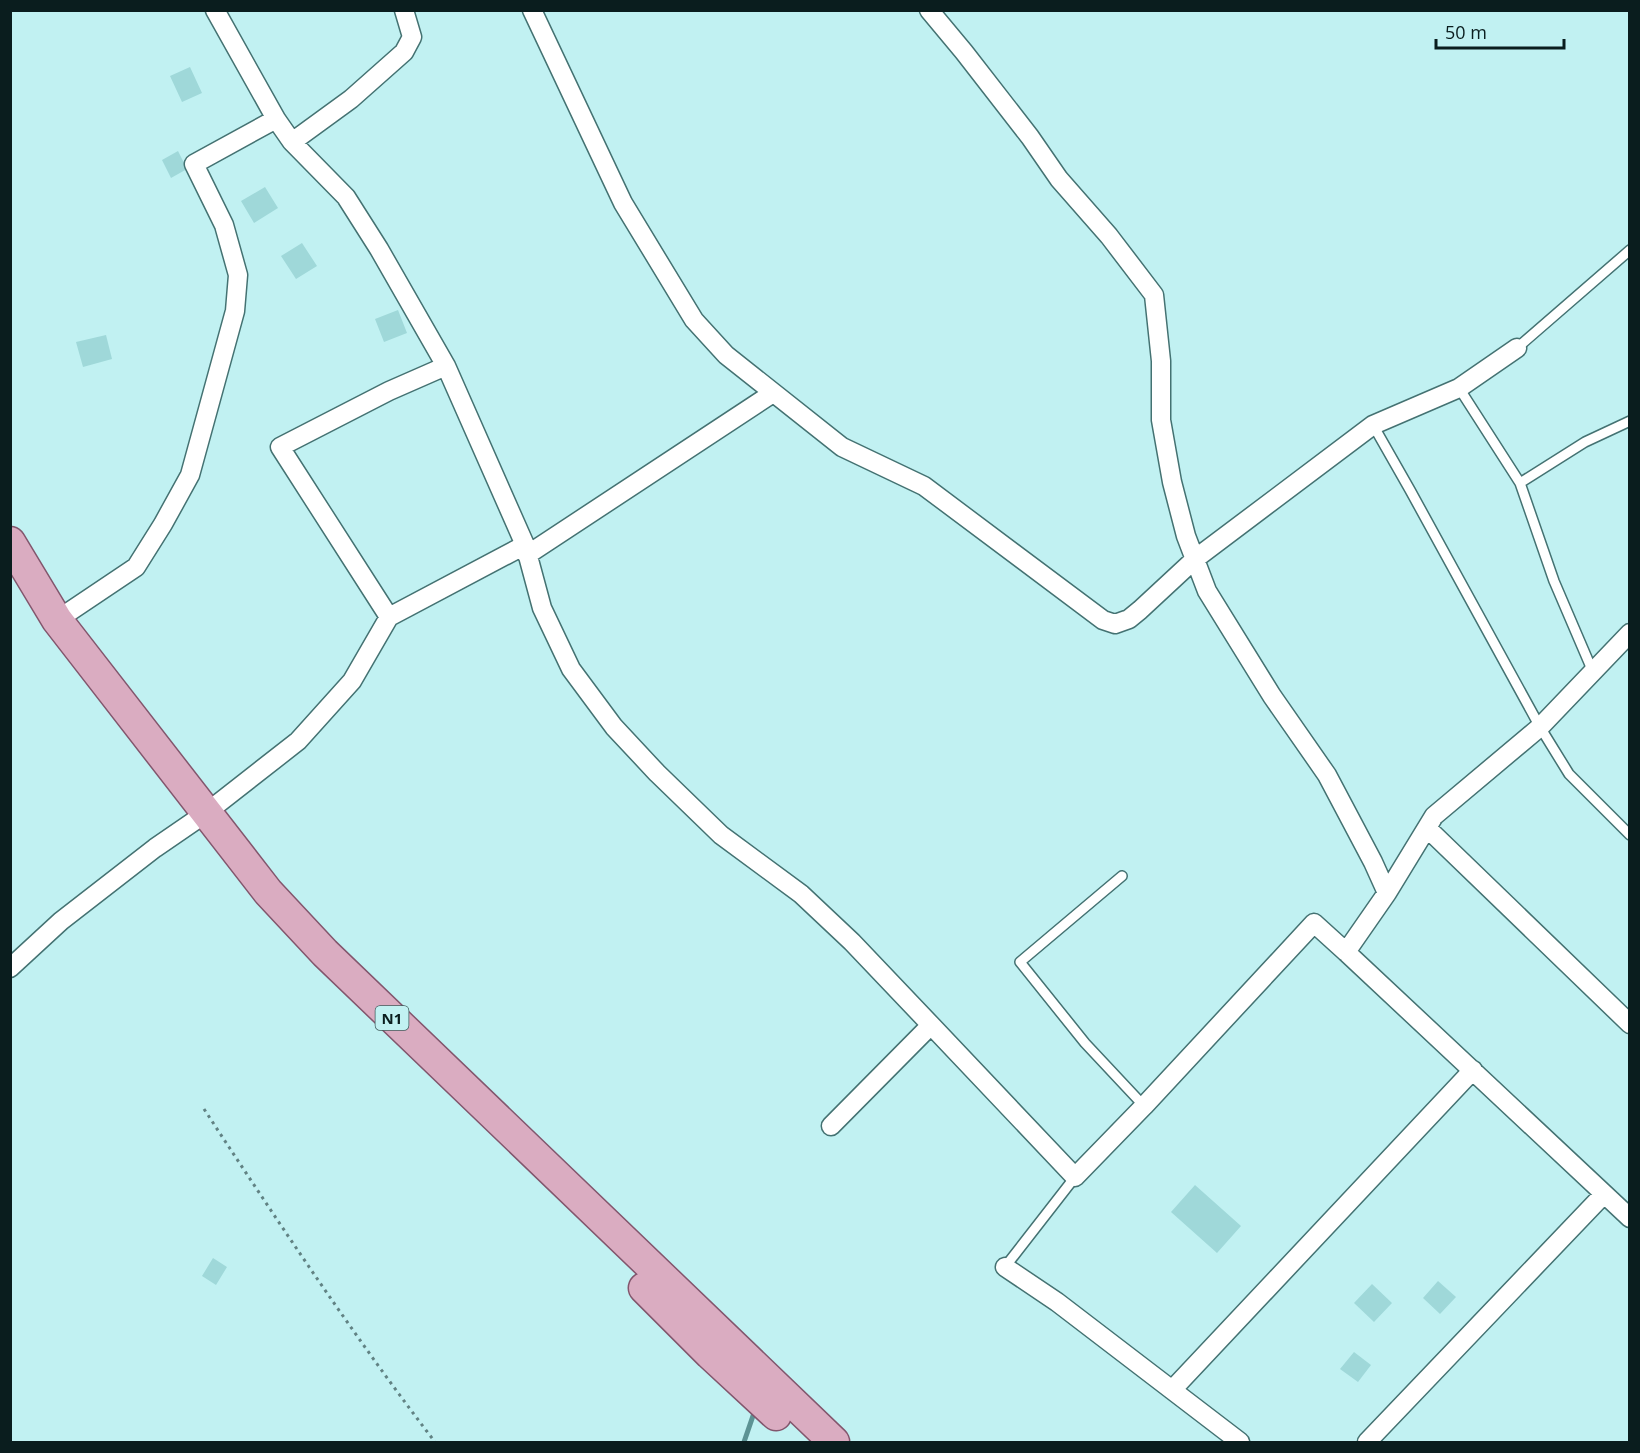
<svg xmlns="http://www.w3.org/2000/svg" width="1640" height="1453" font-family="'Open Sans',sans-serif">
  <style>
    .lines { fill: none; stroke-linecap: round; stroke-linejoin: round }
    .stream { stroke: #5c9394; stroke-width: 5 }
    .building { fill: #9fd8d9 }
    .lane-casing { stroke: #447272; stroke-width: 12 }
    .street-casing { stroke: #447272; stroke-width: 21 }
    .primary-casing { stroke: #82566d; stroke-width: 33 }
    .path { stroke: #618283; stroke-width: 3; stroke-dasharray: 3 4.5; stroke-linecap: butt }
    .lane { stroke: #fff; stroke-width: 9 }
    .street { stroke: #fff; stroke-width: 18 }
    .primary { stroke: #daacc1; stroke-width: 30 }
    .labels { text-anchor: middle; dominant-baseline: central; stroke-width: 5; stroke-linejoin: round; paint-order: stroke }
    .shield { fill: #c1f1f2; stroke: #415d5e; stroke-width: 1.5 }
    .shield-label { font-size: 15px; font-weight: bold; fill: #0a1d1e }
  </style>
  <rect width="100%" height="100%" fill="#c1f1f2"/>
  <g class="lines">
    <path class="stream" d="M 744,1442 L 755,1410"/>
  </g>
  <path class="building" d="M 190,67 L 202,93 L 182,102 L 170,76 Z
    M 178,151 L 187,169 L 171,178 L 162,160 Z
    M 265,187 L 278,208 L 254,223 L 241,201 Z
    M 302,243 L 317,266 L 296,279 L 281,256 Z
    M 398,310 L 407,333 L 384,342 L 375,319 Z
    M 106,335 L 112,359 L 83,367 L 76,342 Z
    M 1195,1185 L 1241,1226 L 1217,1253 L 1171,1212 Z
    M 213,1258 L 227,1267 L 216,1285 L 202,1276 Z
    M 1438,1281 L 1456,1297 L 1440,1314 L 1423,1298 Z
    M 1372,1284 L 1392,1303 L 1374,1322 L 1354,1303 Z
    M 1354,1352 L 1371,1365 L 1358,1382 L 1340,1369 Z"/>
  <g class="lines">
    <defs>
      <path id="lane" d="M 1517,348 L 1630,250
        M 1459,388 L 1520,483 L 1554,581 L 1593,672
        M 1373,425 L 1410,490 L 1540,727 L 1569,774 L 1630,835
        M 1520,483 L 1585,442 L 1630,421
        M 1122,876 L 1020,962 L 1085,1043 L 1144,1106
        M 1005,1267 L 1075,1177"/>
      <path id="street" d="M 215,10 L 276,119
        M 532,10 L 623,203 L 694,320 L 726,355 L 842,447 L 924,486 L 1103,620 L 1115,624 L 1129,619 L 1140,610 L 1195,559 L 1373,425 L 1459,388 L 1517,348
        M 929,10 L 964,52 L 1030,137 L 1059,179 L 1109,236 L 1154,295 L 1161,361 L 1161,420 L 1172,482 L 1186,536 L 1207,591 L 1272,696 L 1327,775 L 1373,862 L 1387,893 L 1346,952 L 1630,1218
        M 446,366 L 525,545 L 542,608 L 571,669 L 614,727 L 657,773 L 721,835 L 801,894 L 852,942 L 931,1025 L 831,1126
        M 527,555 L 773,393
        M 389,617 L 525,545
        M 57,620 L 136,567 L 163,524 L 190,475 L 235,311 L 238,275 L 224,225 L 194,164 L 276,119 L 292,142 L 351,99 L 404,52 L 412,37 L 404,10
        M 1427,828 L 1630,1024
        M 1387,893 L 1434,816 L 1540,727 L 1630,633
        M 10,968 L 61,921 L 155,848 L 206,813 L 298,741 L 352,681 L 389,617 L 280,447 L 389,391 L 446,366 L 379,249 L 346,197 L 292,142
        M 931,1025 L 1075,1177 L 1144,1106 L 1314,923 L 1346,952
        M 1005,1267 L 1057,1302 L 1240,1442
        M 1172,1390 L 1473,1070
        M 1367,1442 L 1604,1194"/>
      <path id="primary" d="M 10,542 L 57,620 L 268,892 L 325,953 L 834,1442
        M 644,1288 L 710,1354 L 776,1415"/>
    </defs>
    <use href="#lane" class="lane-casing"/>
    <use href="#street" class="street-casing"/>
    <use href="#primary" class="primary-casing"/>
    <path class="path" d="M 204,1109 C 278,1222 353,1335 435,1442"/>
    <use href="#lane" class="lane"/>
    <use href="#street" class="street"/>
    <use href="#primary" class="primary"/>
  </g>
  <g class="labels">
    <rect class="shield" x="375.5" y="1006" width="33" height="24" rx="4.5"/>
    <g class="shield-label">
      <text x="392" y="1018">N1</text>
    </g>
  </g>
  <rect width="1640" height="1453" fill="none" stroke="#0a1d1e" stroke-width="24"/>
  <path d="M1436 39v9h128v-9" fill="none" stroke="#0a1d1e" stroke-width="3"/>
  <text x="1445" y="39" font-size="18" fill="#0a1d1e" stroke="#c1f1f2" stroke-width="4.5" paint-order="stroke">50 m</text>
</svg>
